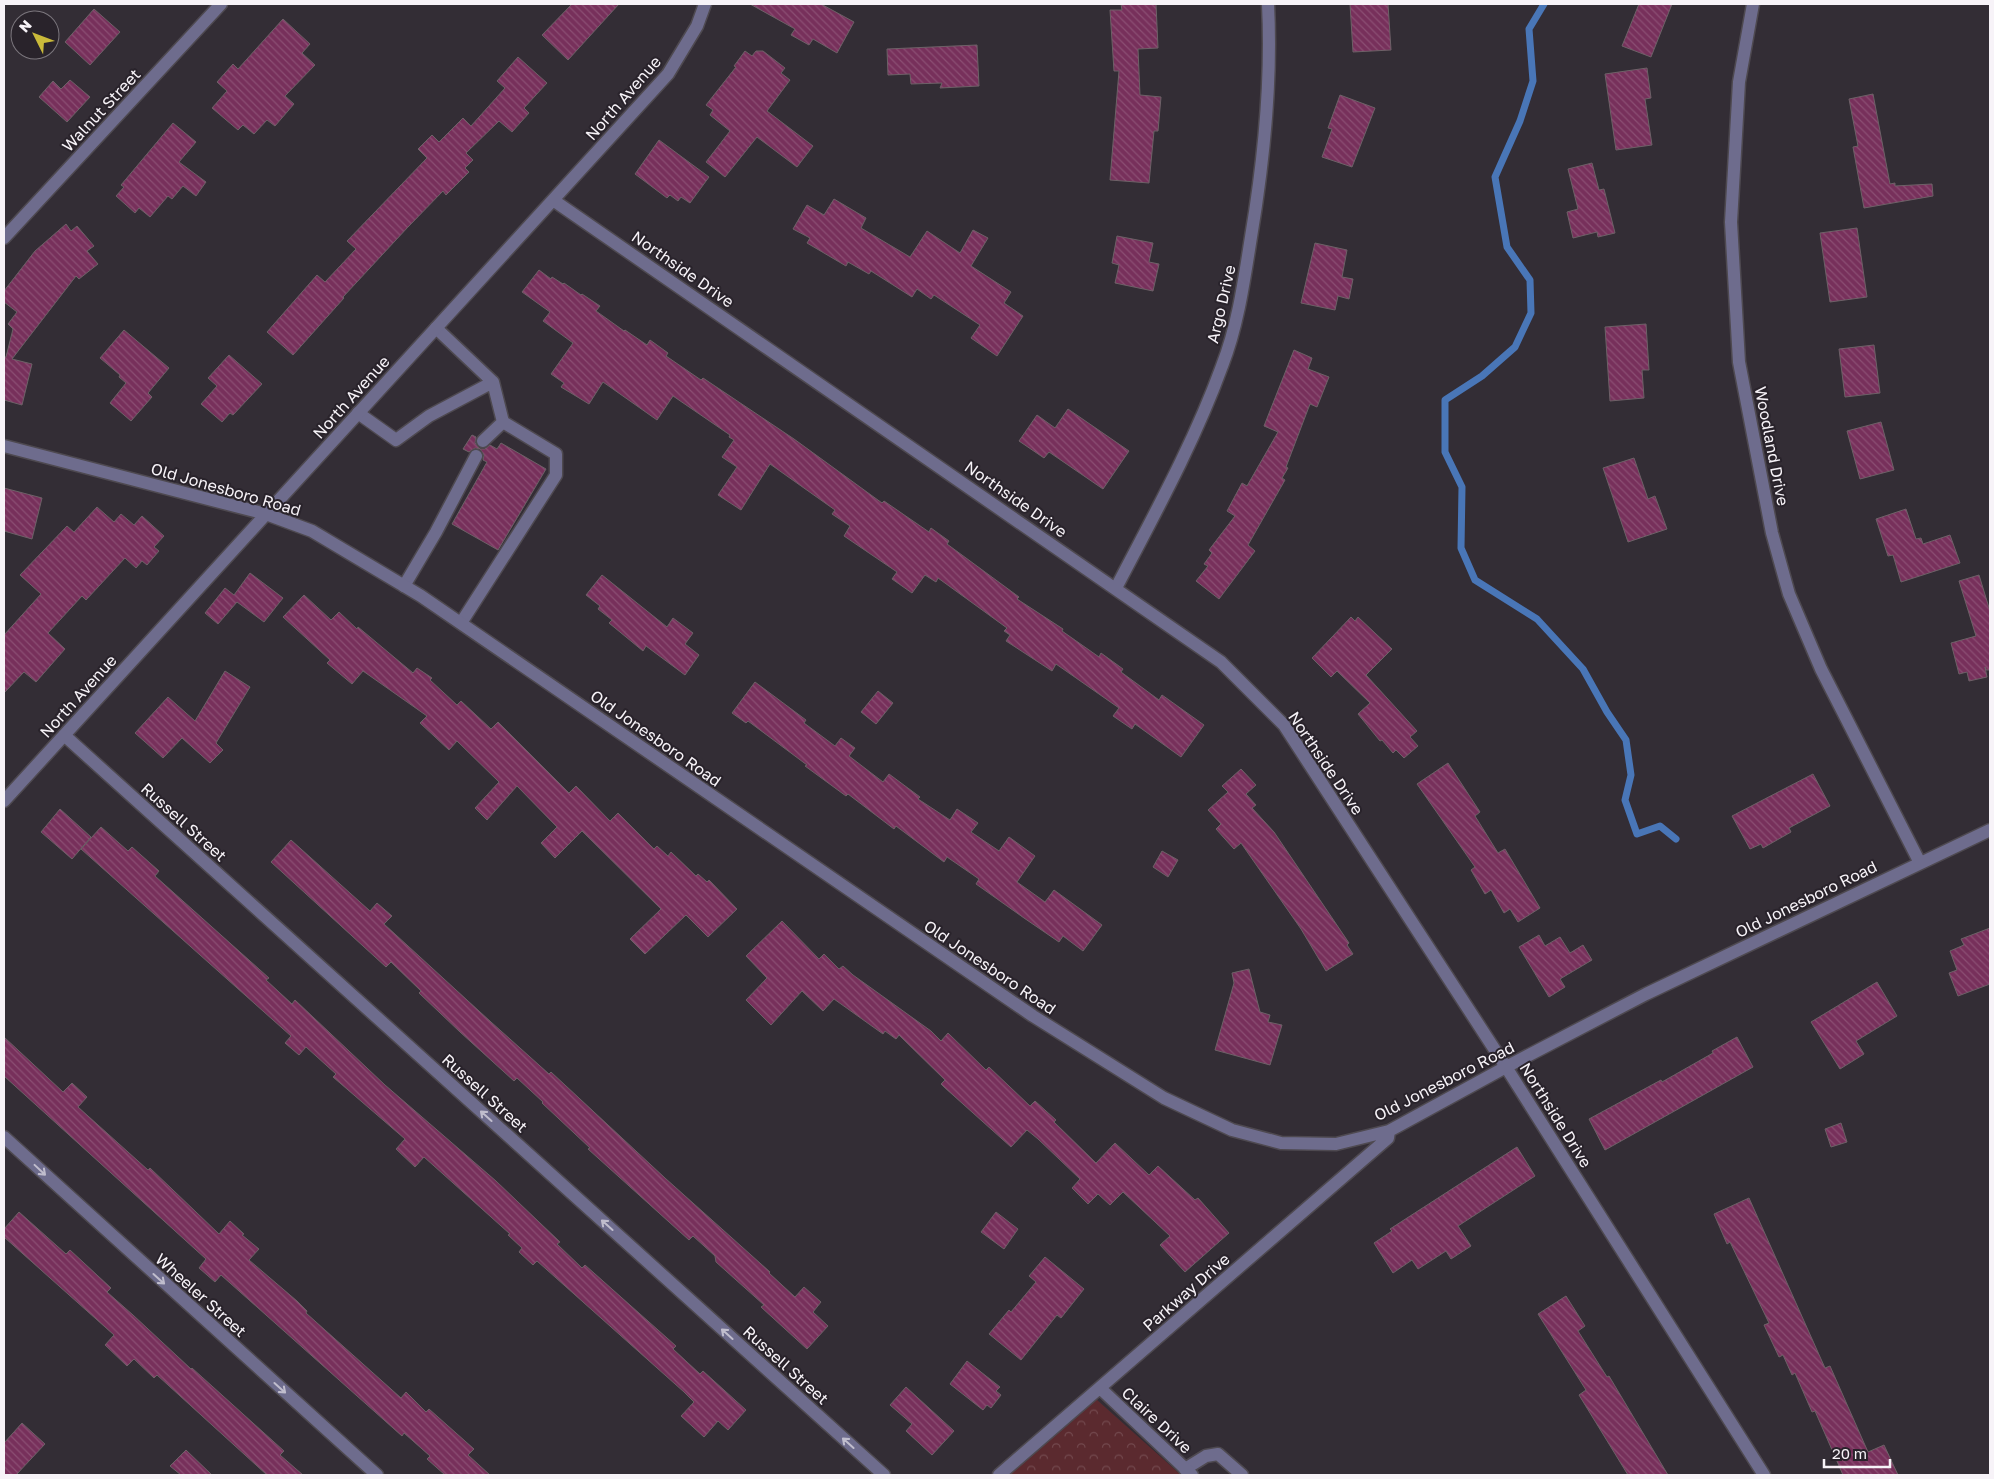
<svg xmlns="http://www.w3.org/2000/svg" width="1994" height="1479" font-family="'Golos Text',sans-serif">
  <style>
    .forest { fill: url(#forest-crowns) }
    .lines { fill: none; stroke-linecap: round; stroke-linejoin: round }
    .stream { stroke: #4976b7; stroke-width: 7 }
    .building { fill: url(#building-back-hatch); stroke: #6d6167 }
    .service-casing { stroke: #4e4950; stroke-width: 15 }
    .minor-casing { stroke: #4e4950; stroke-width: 15 }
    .service { stroke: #6e6c8d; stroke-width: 12 }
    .minor { stroke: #6e6c8d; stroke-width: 12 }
    .oneway { stroke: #c0bdcd }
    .labels { text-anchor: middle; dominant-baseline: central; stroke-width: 4; stroke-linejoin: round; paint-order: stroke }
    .street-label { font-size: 16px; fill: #f7f3f8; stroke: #29232b }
  </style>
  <defs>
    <pattern id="forest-crowns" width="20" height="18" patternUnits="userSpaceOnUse" patternTransform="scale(1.25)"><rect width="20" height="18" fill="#5b2a2f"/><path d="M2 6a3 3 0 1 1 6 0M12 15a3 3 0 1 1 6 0" fill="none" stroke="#73494e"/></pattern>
    <pattern id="building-back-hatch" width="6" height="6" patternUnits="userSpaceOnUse" patternTransform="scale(1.25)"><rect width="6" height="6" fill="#77305b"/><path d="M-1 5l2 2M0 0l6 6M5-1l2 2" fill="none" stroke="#8b4e73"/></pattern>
  </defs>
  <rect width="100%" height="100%" fill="#332d35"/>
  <path class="forest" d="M 1096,1399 L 1181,1475 L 1007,1475 Z"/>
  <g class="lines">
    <path class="stream" d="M 1544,4 L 1529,29 L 1533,81 L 1520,121 L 1495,177 L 1507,247 L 1530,280 L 1531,313 L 1515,347 L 1482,376 L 1445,400 L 1445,452 L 1462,487 L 1461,548 L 1475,580 L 1537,619 L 1583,669 L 1607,712 L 1626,740 L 1631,775 L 1625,800 L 1637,834 L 1660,826 L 1676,839"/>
  </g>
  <path class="building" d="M 572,4 L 619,4 L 568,60 L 542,35 Z
    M 750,4 L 821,4 L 854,22 L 837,53 L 813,39 L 809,45 L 791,35 L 795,29 Z
    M 1121,4 L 1156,4 L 1158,48 L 1138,49 L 1140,95 L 1161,97 L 1158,131 L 1154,131 L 1149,183 L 1110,180 L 1119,71 L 1114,71 L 1110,10 L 1122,10 Z
    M 1350,4 L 1388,4 L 1391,50 L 1353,52 Z
    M 1639,4 L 1672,4 L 1651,57 L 1622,46 Z
    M 94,9 L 120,32 L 90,65 L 65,42 Z
    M 283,19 L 310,44 L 302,53 L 315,65 L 285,96 L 294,104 L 275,126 L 267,120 L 254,134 L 243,125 L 238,130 L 212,108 L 227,91 L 217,82 L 233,64 L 238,69 Z
    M 977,45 L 979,86 L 940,88 L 942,83 L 911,84 L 910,74 L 888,75 L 887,49 Z
    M 745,51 L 752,56 L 756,51 L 763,51 L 785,68 L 781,73 L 790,80 L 767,111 L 813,146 L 797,167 L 757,137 L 725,177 L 706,162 L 730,131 L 710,115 L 713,110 L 706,105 L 736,67 L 734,66 Z
    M 518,57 L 547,83 L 524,108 L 529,113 L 512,132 L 499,121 L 466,153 L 473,160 L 465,168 L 469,172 L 446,195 L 443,191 L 408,227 L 343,297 L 344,298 L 293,355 L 267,332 L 317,275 L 325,282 L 356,249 L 347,241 L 427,158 L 418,149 L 432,135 L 439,142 L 463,118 L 471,126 L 505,88 L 497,81 Z
    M 1647,68 L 1651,98 L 1645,99 L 1652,145 L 1616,150 L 1605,74 Z
    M 70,80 L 90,97 L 67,122 L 39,97 L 53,81 L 61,89 Z
    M 1873,94 L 1890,184 L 1895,183 L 1895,186 L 1932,184 L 1933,196 L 1864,208 L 1853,147 L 1858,146 L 1849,99 Z
    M 1340,95 L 1375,108 L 1352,167 L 1322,157 L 1332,129 L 1328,128 Z
    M 173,123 L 196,142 L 179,162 L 206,182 L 196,196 L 183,186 L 172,199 L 168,196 L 150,217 L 139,208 L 135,213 L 116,196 L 124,187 L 121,185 Z
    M 659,140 L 709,177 L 690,203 L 681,197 L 678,201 L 670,195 L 667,198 L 635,174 Z
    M 1592,163 L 1599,190 L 1604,189 L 1615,233 L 1598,237 L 1597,232 L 1573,238 L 1567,212 L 1578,209 L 1568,169 Z
    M 834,199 L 866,218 L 861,228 L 910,257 L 927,231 L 960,253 L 973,230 L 988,238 L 971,266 L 1011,292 L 1004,303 L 1023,316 L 997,356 L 971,338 L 980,325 L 934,295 L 931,299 L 917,289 L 912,297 L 871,271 L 869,274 L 848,262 L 846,266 L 807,243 L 810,238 L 793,229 L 807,205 L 824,215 Z
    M 66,224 L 71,231 L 77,226 L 94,246 L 87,251 L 98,264 L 79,279 L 76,276 L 12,359 L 32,364 L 22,405 L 4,400 L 4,357 L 6,357 L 13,329 L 8,324 L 17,312 L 4,302 L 4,291 L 35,251 Z
    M 1857,228 L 1867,297 L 1830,302 L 1820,233 Z
    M 1117,236 L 1153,243 L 1149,262 L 1159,264 L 1153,291 L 1115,283 L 1119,265 L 1112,263 Z
    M 1315,243 L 1347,250 L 1342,277 L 1353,279 L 1349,299 L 1338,296 L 1335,310 L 1301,303 Z
    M 539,270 L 551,279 L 552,277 L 563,284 L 564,283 L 581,295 L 582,294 L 600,306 L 596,311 L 624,331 L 625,330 L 647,345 L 650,340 L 668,353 L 666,356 L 701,380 L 703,378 L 794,439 L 882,503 L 884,501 L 929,532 L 931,528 L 949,541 L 947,544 L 1019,597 L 1017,599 L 1063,629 L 1062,631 L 1099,657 L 1101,653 L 1123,669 L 1121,672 L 1159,700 L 1162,695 L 1204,725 L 1181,757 L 1135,724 L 1132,729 L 1113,716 L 1119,708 L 1056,664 L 1052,671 L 1006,641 L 1010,635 L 1004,631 L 1007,628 L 938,578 L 936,582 L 925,575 L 912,593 L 892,579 L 897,572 L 844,536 L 850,526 L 832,514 L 835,510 L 770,464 L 741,510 L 718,495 L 737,467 L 722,457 L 734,440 L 729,437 L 730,435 L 673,396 L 657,420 L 603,382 L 589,404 L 561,387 L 564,383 L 551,374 L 573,343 L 543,321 L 550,312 L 522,292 Z
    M 1646,324 L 1649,370 L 1642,370 L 1644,398 L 1610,401 L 1605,327 Z
    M 124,330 L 169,368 L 148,393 L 152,397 L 131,421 L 110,403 L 126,383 L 119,377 L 120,375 L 100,358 Z
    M 1874,345 L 1880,393 L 1845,397 L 1839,349 Z
    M 1294,350 L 1312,358 L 1308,369 L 1329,377 L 1317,407 L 1310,404 L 1286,467 L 1288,468 L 1282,478 L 1285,480 L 1248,545 L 1255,551 L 1219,599 L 1196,581 L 1208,566 L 1204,564 L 1212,553 L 1209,550 L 1235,516 L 1227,511 L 1242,483 L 1247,486 L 1278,432 L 1264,426 Z
    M 229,355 L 262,384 L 233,415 L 230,413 L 222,422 L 201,404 L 217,386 L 208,378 Z
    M 1068,409 L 1129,451 L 1103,489 L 1049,452 L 1044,458 L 1019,441 L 1037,415 L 1055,428 Z
    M 1881,422 L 1894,470 L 1860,479 L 1847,431 Z
    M 472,435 L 476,437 L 475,443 L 480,449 L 485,449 L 490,445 L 497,449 L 501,443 L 546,469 L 498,550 L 452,524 L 487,462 L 483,460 L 484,455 L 480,449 L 475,448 L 469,452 L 463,449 Z
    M 1634,458 L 1648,499 L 1655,496 L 1667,529 L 1628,542 L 1603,468 Z
    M 4,488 L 42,498 L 32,539 L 4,531 Z
    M 97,507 L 114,522 L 121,514 L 134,525 L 142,516 L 164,536 L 154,547 L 159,551 L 147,565 L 142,561 L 136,568 L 125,558 L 86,600 L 82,596 L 48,633 L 65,649 L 36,682 L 24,672 L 4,693 L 4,635 L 41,594 L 20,575 L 67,526 L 74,532 Z
    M 1906,509 L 1916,539 L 1921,538 L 1923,544 L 1950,535 L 1960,563 L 1901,582 L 1893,555 L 1888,556 L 1876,519 Z
    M 250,573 L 283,598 L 264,622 L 237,602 L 218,624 L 205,613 L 225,588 L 234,595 Z
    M 602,575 L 667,627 L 673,618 L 693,633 L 685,644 L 699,655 L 685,675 L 646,646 L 643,651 L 609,623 L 612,620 L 598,609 L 600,606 L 586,595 Z
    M 1979,575 L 1990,611 L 1990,670 L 1986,670 L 1985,667 L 1987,677 L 1969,681 L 1967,672 L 1959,674 L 1951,643 L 1976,636 L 1959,581 Z
    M 304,595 L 331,620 L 339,612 L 357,629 L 358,627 L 413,673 L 417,668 L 432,678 L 430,680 L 457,705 L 461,701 L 491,729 L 498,722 L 569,793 L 576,786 L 610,821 L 618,813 L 654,849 L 657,846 L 668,856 L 671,852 L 696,876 L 698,874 L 707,882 L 709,880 L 737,909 L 708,937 L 686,915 L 645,954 L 630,939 L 661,909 L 582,831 L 555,858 L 541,843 L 557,827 L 517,786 L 487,820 L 475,808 L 499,782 L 457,741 L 449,750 L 420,723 L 427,716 L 363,671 L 352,684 L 327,663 L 330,660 L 283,617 Z
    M 1351,617 L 1355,621 L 1358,617 L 1392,649 L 1366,675 L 1417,731 L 1410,737 L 1418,746 L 1404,758 L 1396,750 L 1393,753 L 1382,740 L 1380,741 L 1358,714 L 1370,703 L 1337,671 L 1331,677 L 1312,658 Z
    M 225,671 L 250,687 L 216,743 L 223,750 L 210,763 L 182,738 L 163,758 L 135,733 L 168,697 L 195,721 Z
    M 755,682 L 806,720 L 804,723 L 835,746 L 841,738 L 855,748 L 849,756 L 883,782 L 889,774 L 920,797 L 918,799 L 950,820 L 957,809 L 978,823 L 971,832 L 999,851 L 1009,837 L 1035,856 L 1017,882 L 1045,902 L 1054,890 L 1102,925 L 1083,951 L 1063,936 L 1059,942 L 1024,918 L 976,884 L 979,879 L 947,857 L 944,862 L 896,826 L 894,829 L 848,794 L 846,796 L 805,766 L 807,765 L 748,721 L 746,723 L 732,713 Z
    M 878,691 L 893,703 L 876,724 L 861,712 Z
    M 1448,763 L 1480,812 L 1475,816 L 1498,853 L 1505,849 L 1540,908 L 1518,922 L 1510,909 L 1504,913 L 1491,890 L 1485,894 L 1471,870 L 1475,867 L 1417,784 Z
    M 1241,769 L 1256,785 L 1246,794 L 1256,805 L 1252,808 L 1274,832 L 1349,943 L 1347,945 L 1353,954 L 1326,971 L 1301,929 L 1241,843 L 1234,849 L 1216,829 L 1221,824 L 1208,810 L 1228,792 L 1222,786 Z
    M 1813,774 L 1830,806 L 1789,828 L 1791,832 L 1763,848 L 1761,844 L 1750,849 L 1732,816 Z
    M 60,809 L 91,837 L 72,859 L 41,832 Z
    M 101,827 L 128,851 L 132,847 L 159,871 L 155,876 L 269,978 L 266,980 L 292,1004 L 295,1000 L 385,1085 L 496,1181 L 560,1242 L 557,1244 L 582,1268 L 585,1265 L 676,1346 L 673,1349 L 700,1374 L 703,1371 L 746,1410 L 728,1430 L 718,1421 L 704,1437 L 681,1416 L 694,1402 L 684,1392 L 537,1261 L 533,1265 L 519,1252 L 522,1248 L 508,1235 L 510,1234 L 424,1157 L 415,1167 L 396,1149 L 405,1139 L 333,1077 L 336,1074 L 306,1047 L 299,1055 L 285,1043 L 291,1036 L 81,849 Z
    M 291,840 L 370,911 L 377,903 L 392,916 L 384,924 L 491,1022 L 549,1074 L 551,1072 L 665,1178 L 770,1272 L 769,1273 L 795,1297 L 804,1287 L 821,1302 L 813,1312 L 828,1326 L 807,1349 L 761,1307 L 764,1305 L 716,1262 L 715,1256 L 693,1236 L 689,1240 L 588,1149 L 590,1148 L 542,1103 L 543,1102 L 517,1078 L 514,1081 L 460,1032 L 419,993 L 421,991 L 391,962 L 386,967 L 271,862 Z
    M 1162,851 L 1178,860 L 1168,877 L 1153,867 Z
    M 782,921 L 819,959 L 824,954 L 839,969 L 843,966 L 853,975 L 931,1031 L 941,1041 L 948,1033 L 986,1070 L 989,1067 L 1030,1106 L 1035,1101 L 1056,1120 L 1054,1122 L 1096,1163 L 1115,1143 L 1149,1175 L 1158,1166 L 1195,1200 L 1198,1198 L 1229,1233 L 1185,1272 L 1160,1245 L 1170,1236 L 1123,1192 L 1110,1205 L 1098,1194 L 1088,1204 L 1072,1188 L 1080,1179 L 1038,1139 L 1027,1130 L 1011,1147 L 944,1087 L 941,1084 L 945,1080 L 899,1035 L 896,1039 L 885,1031 L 883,1034 L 834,999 L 823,1011 L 802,991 L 771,1025 L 746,1000 L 767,978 L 746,956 Z
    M 1990,928 L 1990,984 L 1958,996 L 1949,973 L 1957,970 L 1950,951 L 1964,945 L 1961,939 Z
    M 1539,935 L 1545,946 L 1560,937 L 1570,953 L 1583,945 L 1592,960 L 1560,979 L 1565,987 L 1549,997 L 1519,947 Z
    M 1249,969 L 1260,1012 L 1270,1015 L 1268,1022 L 1282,1025 L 1270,1065 L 1215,1050 L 1234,983 L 1232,973 Z
    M 1877,982 L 1897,1016 L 1856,1041 L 1864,1054 L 1840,1069 L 1811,1022 Z
    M 4,1037 L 63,1092 L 72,1083 L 87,1097 L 78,1107 L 148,1170 L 150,1168 L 219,1234 L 230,1221 L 244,1234 L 242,1235 L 259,1249 L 249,1260 L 297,1301 L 307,1311 L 306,1313 L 401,1398 L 406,1392 L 426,1412 L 429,1409 L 474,1449 L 468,1455 L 490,1475 L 445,1475 L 427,1459 L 430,1456 L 404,1433 L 402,1436 L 221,1275 L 215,1282 L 199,1268 L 206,1259 L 4,1076 Z
    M 1737,1037 L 1753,1067 L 1605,1150 L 1589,1119 L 1661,1080 L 1662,1082 L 1713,1053 L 1712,1051 Z
    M 1841,1123 L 1847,1142 L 1831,1147 L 1825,1129 Z
    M 1517,1147 L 1535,1176 L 1458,1226 L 1471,1246 L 1451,1259 L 1446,1251 L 1418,1269 L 1412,1260 L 1393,1273 L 1374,1243 L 1392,1231 L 1390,1229 Z
    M 1749,1198 L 1825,1368 L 1830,1366 L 1868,1452 L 1884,1445 L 1898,1475 L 1843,1475 L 1815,1411 L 1812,1412 L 1795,1373 L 1792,1375 L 1783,1355 L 1779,1357 L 1764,1325 L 1769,1323 L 1730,1242 L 1727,1244 L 1714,1214 Z
    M 19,1212 L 66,1254 L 70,1250 L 111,1288 L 107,1292 L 133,1315 L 191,1369 L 192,1368 L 284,1451 L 280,1455 L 303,1475 L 267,1475 L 157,1375 L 154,1378 L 134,1359 L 127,1366 L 105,1345 L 114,1335 L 4,1237 L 4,1229 Z
    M 996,1212 L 1018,1229 L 1004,1249 L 981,1232 Z
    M 1045,1257 L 1084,1289 L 1061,1318 L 1057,1315 L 1021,1360 L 989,1334 L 1009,1310 L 1011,1312 L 1036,1282 L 1029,1276 Z
    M 1566,1296 L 1585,1326 L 1578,1331 L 1607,1377 L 1609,1376 L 1668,1475 L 1628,1475 L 1579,1395 L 1586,1390 L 1538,1314 Z
    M 967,1361 L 1000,1387 L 996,1391 L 1001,1395 L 991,1408 L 987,1405 L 983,1410 L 950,1384 Z
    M 906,1387 L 954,1431 L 932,1455 L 906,1431 L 912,1424 L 890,1405 Z
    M 22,1423 L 45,1444 L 16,1475 L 4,1475 L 4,1443 Z
    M 186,1450 L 212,1475 L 181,1475 L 170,1466 Z"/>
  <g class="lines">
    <defs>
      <path id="service" d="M 436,328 L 493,382 L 503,422
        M 358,413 L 396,440 L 429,416 L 493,382
        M 404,586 L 436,532 L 476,456
        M 461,623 L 556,475 L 556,454 L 503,422 L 483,441
        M 1185,1469 L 1206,1456 L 1218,1454 L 1242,1475"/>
      <path id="minor" d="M 1753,4 L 1739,82 L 1731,222 L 1739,362 L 1772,533 L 1789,594 L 1821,669 L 1920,863
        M 553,200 L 1221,662 L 1284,725 L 1506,1067 L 1764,1475
        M 4,238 L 221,4
        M 4,446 L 266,514 L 312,531 L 421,596 L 1033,1016 L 1164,1098 L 1232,1130 L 1281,1143 L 1336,1144 L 1389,1131 L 1506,1067 L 1646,994 L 1990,830
        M 1116,588 C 1154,515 1194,443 1222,366 C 1238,325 1244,281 1251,237 C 1264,160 1272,82 1268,4
        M 64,735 L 884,1475
        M 4,801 L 668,74 L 697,26 L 705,4
        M 4,1137 L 377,1475
        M 1100,1388 L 1192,1475
        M 999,1475 L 1388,1138 L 1389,1131"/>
    </defs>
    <use href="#service" class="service-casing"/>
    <use href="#minor" class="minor-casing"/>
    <use href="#service" class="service"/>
    <use href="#minor" class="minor"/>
  </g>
  <defs><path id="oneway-shaft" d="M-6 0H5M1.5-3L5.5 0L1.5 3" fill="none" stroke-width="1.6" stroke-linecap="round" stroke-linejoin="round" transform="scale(1.25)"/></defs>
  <g class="oneway">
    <use href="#oneway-shaft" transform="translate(486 1116) rotate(-138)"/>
    <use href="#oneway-shaft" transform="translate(40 1170) rotate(43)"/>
    <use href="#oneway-shaft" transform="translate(607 1225) rotate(-138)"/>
    <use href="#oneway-shaft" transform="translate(159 1279) rotate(42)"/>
    <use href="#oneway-shaft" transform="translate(727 1334) rotate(-138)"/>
    <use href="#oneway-shaft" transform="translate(280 1388) rotate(42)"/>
    <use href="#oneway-shaft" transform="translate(848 1443) rotate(-138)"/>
  </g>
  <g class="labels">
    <g class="street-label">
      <text transform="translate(623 98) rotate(-49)">North Avenue</text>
      <text transform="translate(101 110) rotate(-47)">Walnut Street</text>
      <text transform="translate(683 269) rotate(35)">Northside Drive</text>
      <text transform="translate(1221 304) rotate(-77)">Argo Drive</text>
      <text transform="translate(351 397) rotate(-48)">North Avenue</text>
      <text transform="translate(1772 446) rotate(79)">Woodland Drive</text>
      <text transform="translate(226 489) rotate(16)">Old Jonesboro Road</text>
      <text transform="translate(1016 499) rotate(35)">Northside Drive</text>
      <text transform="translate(78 696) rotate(-48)">North Avenue</text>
      <text transform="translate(656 738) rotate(35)">Old Jonesboro Road</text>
      <text transform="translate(1326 763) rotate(56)">Northside Drive</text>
      <text transform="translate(184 822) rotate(42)">Russell Street</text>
      <text transform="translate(1806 899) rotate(-26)">Old Jonesboro Road</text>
      <text transform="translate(990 967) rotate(34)">Old Jonesboro Road</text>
      <text transform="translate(1444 1081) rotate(-27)">Old Jonesboro Road</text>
      <text transform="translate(485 1093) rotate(42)">Russell Street</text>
      <text transform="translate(1556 1115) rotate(58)">Northside Drive</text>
      <text transform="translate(1186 1292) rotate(-41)">Parkway Drive</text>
      <text transform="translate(201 1295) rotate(42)">Wheeler Street</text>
      <text transform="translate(786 1365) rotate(42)">Russell Street</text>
      <text transform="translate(1157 1420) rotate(43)">Claire Drive</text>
    </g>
  </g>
  <rect width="1994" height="1479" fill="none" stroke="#f7f3f8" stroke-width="10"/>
  <g transform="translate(35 35) rotate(312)"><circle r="24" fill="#29232b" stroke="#7b767d"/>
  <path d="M0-4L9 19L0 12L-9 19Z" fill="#caba3a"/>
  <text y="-8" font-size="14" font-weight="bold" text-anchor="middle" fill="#f7f3f8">N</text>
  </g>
  <path d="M1824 1459v8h66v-8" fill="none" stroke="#f7f3f8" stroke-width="2.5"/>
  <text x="1832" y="1459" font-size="15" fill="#f7f3f8" stroke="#29232b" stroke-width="4" paint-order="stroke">20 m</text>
</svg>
